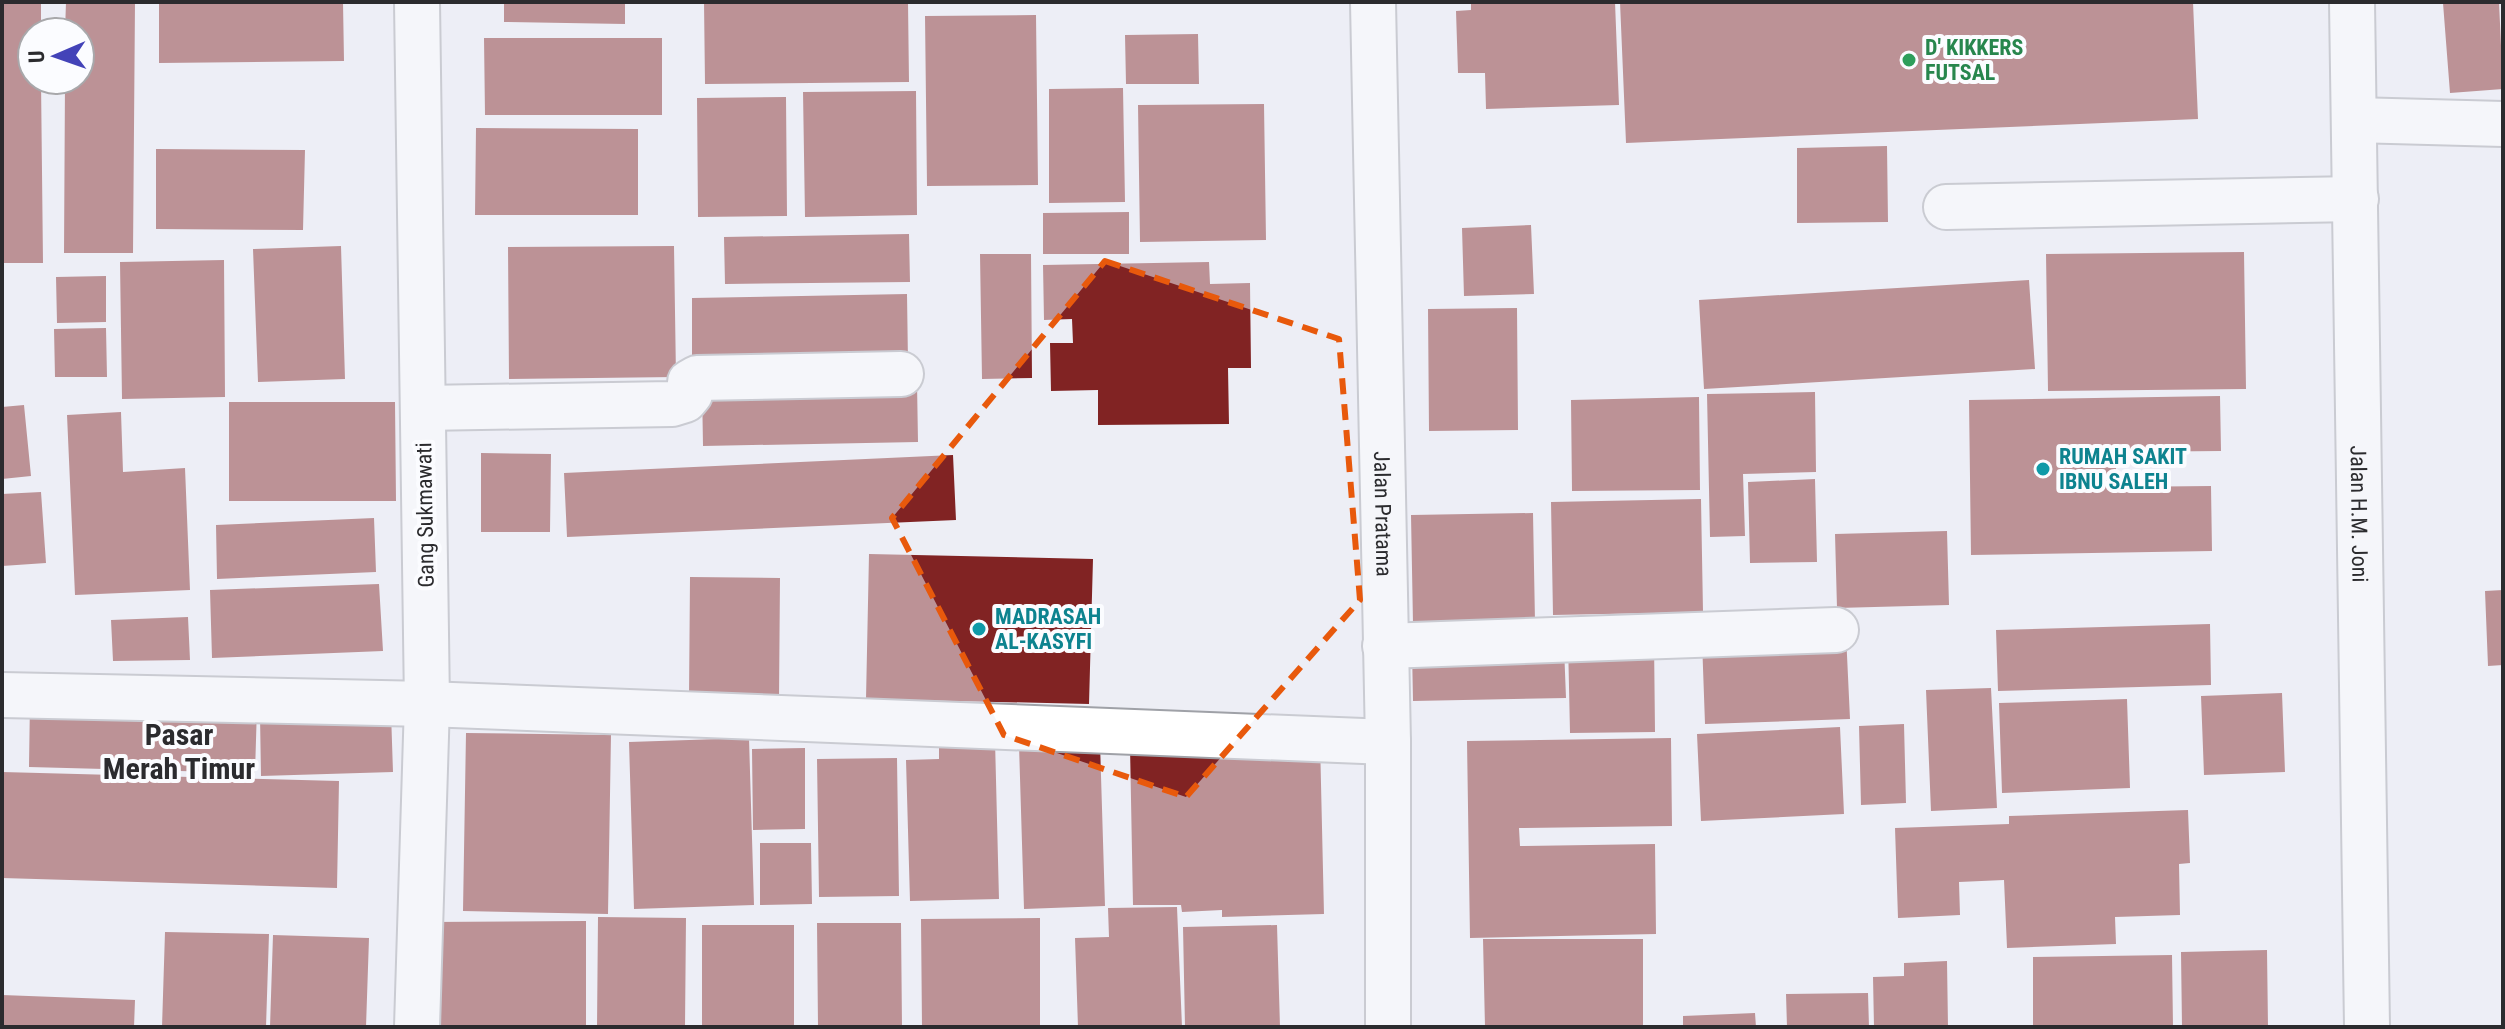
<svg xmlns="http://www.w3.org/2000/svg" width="2505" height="1029" font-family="'Roboto Condensed',sans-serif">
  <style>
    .building { fill: #812323 }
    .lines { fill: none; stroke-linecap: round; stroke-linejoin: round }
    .minor-casing { stroke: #9fa1a7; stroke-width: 48 }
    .minor { stroke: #fff; stroke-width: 44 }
    .marked { fill: none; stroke: #e8590c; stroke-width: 6; stroke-dasharray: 16 10; stroke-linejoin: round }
    .leisure-dot { fill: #2e9e5b; stroke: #fbfcff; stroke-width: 3 }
    .culture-dot { fill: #0f9aa8; stroke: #fbfcff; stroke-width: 3 }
    .labels { text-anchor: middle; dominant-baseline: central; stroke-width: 8; stroke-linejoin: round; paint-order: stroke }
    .leisure-label { font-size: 22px; font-weight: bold; fill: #27864d; stroke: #fbfcff; text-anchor: start }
    .culture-label { font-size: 22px; font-weight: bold; fill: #0d838f; stroke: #fbfcff; text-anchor: start }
    .street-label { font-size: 22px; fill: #2b2b2e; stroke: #fbfcff }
    .district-label { font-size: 30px; font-weight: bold; fill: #2b2b2e; stroke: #fbfcff }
  </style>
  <rect width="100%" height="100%" fill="#edeef5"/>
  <path class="building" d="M 2,2 L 41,2 L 41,32 L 32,32 L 32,80 L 41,80 L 43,263 L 2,263 Z
    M 66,2 L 135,2 L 133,253 L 64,253 L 65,80 L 80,80 L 80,32 L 65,32 Z
    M 159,2 L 343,2 L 344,61 L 159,63 Z
    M 504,2 L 625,2 L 625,24 L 504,22 Z
    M 704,2 L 908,2 L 909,82 L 705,84 Z
    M 1471,2 L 1615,2 L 1619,105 L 1486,109 L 1485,73 L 1458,73 L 1456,11 L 1471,10 Z
    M 1620,2 L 2193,2 L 2198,119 L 1626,143 Z
    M 2499,2 L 2503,89 L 2450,93 L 2443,3 Z
    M 1036,15 L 1038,185 L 927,186 L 925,16 Z
    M 1198,34 L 1199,84 L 1126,84 L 1125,35 Z
    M 484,38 L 662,38 L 662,115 L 485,115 Z
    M 1123,88 L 1125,202 L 1049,203 L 1049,89 Z
    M 916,91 L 917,215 L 805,217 L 803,92 Z
    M 786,97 L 787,216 L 698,217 L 697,98 Z
    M 1264,104 L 1266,240 L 1140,242 L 1138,105 Z
    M 476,128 L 638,129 L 638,215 L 475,215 Z
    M 1887,146 L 1888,222 L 1797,223 L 1797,148 Z
    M 156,149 L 305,150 L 303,230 L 156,229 Z
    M 1129,212 L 1129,254 L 1043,254 L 1043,213 Z
    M 1531,225 L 1534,294 L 1464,296 L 1462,228 Z
    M 909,234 L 910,282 L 725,284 L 724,237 Z
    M 341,246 L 345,379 L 258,382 L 253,249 Z
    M 674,246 L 676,377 L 509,379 L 508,247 Z
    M 2244,252 L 2246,389 L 2048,391 L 2046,254 Z
    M 980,254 L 1031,254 L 1032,378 L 982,379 Z
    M 224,260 L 225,397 L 122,399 L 120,262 Z
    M 1209,262 L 1210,284 L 1250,283 L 1251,368 L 1228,368 L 1229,424 L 1098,425 L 1098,390 L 1051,391 L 1050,343 L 1073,343 L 1072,319 L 1044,320 L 1043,265 Z
    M 106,276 L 106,322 L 57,323 L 56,277 Z
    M 2029,280 L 2035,369 L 1704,389 L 1699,300 Z
    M 907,294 L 908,363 L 692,366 L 692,298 Z
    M 1517,308 L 1518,430 L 1429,431 L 1428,309 Z
    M 106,328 L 107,377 L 55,377 L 54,329 Z
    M 917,383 L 918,442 L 703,446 L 702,387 Z
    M 1815,392 L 1816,472 L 1743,474 L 1745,536 L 1710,537 L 1707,394 Z
    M 2220,396 L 2221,451 L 2116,452 L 2116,487 L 2211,486 L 2212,551 L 1971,555 L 1969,400 Z
    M 1699,397 L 1700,490 L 1572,491 L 1571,400 Z
    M 229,402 L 395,402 L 396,501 L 229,501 Z
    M 24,405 L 31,476 L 2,479 L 2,407 Z
    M 121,412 L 123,472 L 185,468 L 190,590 L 75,595 L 67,415 Z
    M 481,453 L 551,454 L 550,532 L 481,532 Z
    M 953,455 L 956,520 L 567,537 L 564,473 Z
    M 1815,479 L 1817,562 L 1750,563 L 1748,482 Z
    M 41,492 L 46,563 L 2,566 L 2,494 Z
    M 1701,499 L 1703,612 L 1553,615 L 1551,502 Z
    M 1533,513 L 1535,622 L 1413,624 L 1411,515 Z
    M 374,518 L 376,572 L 217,579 L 216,525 Z
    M 1947,531 L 1949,605 L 1837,608 L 1835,534 Z
    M 869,554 L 1093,559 L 1089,704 L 866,699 Z
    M 690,577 L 780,578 L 779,699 L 689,698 Z
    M 379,584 L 383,651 L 212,658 L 210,590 Z
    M 2503,590 L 2503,665 L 2488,666 L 2485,591 Z
    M 188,617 L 190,660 L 113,661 L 111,620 Z
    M 2210,624 L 2211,685 L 1998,691 L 1996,630 Z
    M 1846,634 L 1850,719 L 1705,724 L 1702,640 Z
    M 1654,640 L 1655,732 L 1570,733 L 1568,641 Z
    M 1564,647 L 1566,698 L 1413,701 L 1412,650 Z
    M 1991,688 L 1997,808 L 1931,811 L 1926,690 Z
    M 2282,693 L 2285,772 L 2204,775 L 2201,696 Z
    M 2127,699 L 2130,788 L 2002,793 L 1999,703 Z
    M 30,701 L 257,707 L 255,773 L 29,767 Z
    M 391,712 L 393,772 L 261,776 L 260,716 Z
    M 1904,724 L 1906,803 L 1861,805 L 1859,726 Z
    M 1840,727 L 1844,814 L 1701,821 L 1697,734 Z
    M 466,733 L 611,735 L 608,914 L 463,911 Z
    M 749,738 L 754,905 L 634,909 L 629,742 Z
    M 1671,738 L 1672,826 L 1519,828 L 1520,846 L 1655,844 L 1656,934 L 1470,938 L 1467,741 Z
    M 995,740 L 999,899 L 910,901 L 906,760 L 939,759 L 939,742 Z
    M 1320,740 L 1324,914 L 1222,917 L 1222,910 L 1182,912 L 1181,905 L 1133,905 L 1130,746 Z
    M 1100,743 L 1105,906 L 1024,909 L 1019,745 Z
    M 805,748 L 805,829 L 753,830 L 752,749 Z
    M 897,758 L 899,896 L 819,897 L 817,759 Z
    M 2,772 L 339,781 L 337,888 L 2,878 Z
    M 2188,810 L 2190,863 L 2179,864 L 2180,915 L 2115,917 L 2116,944 L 2007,948 L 2004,880 L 1959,882 L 1960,915 L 1898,918 L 1895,828 L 2009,824 L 2009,816 Z
    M 760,843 L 811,843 L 812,904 L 760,905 Z
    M 1177,907 L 1182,1027 L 1078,1027 L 1075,938 L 1109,937 L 1108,908 Z
    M 598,917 L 686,918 L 685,1027 L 597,1027 Z
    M 1040,918 L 1040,1027 L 922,1027 L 921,919 Z
    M 586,921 L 586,1027 L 430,1027 L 430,922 Z
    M 817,923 L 901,923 L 902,1027 L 818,1027 Z
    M 702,925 L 794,925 L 794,1027 L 702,1027 Z
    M 1277,925 L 1280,1027 L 1185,1027 L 1183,927 Z
    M 165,932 L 269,934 L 266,1027 L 162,1027 Z
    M 273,935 L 369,938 L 366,1027 L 270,1027 Z
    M 1483,939 L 1643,939 L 1643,1027 L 1485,1027 Z
    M 2267,950 L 2268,1027 L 2182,1027 L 2181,952 Z
    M 2172,955 L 2173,1027 L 2033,1027 L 2033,957 Z
    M 1947,961 L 1948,1027 L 1874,1027 L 1873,977 L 1904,976 L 1904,963 Z
    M 1868,993 L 1869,1027 L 1787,1027 L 1786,994 Z
    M 2,995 L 135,1000 L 134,1027 L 2,1027 Z
    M 1755,1013 L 1756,1027 L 1683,1027 L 1683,1016 Z"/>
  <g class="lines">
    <defs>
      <g id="minor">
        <path id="s1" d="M 1373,2 L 1388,742 L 1388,1027"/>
        <path id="s2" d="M 2352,2 L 2367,1027"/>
        <path d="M 2354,120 L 2503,124"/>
        <path d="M 1946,207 L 2356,199"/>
        <path d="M 423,408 L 672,404 L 685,400 L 690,394 L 690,382 L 697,378 L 901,374"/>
        <path d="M 1385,646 L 1836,630"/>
        <path d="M 2,695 L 427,704 L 1388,742"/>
        <path d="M 417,1027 L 427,704 L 417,2"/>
      </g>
    </defs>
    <use href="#minor" class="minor-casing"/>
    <use href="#minor" class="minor"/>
  </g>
  <path d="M0 0H2505V1029H0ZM 1105,261 L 1339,339 L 1360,600 L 1186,797 L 1004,735 L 892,518 Z" fill="#edeef5" fill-opacity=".55" fill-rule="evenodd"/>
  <path class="marked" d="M 1105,261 L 1339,339 L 1360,600 L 1186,797 L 1004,735 L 892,518 Z"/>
  <circle class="leisure-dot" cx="1909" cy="60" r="8"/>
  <g class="culture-dot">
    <circle cx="2043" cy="469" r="8"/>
    <circle cx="979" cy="629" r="8"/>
  </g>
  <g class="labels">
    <g class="leisure-label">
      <text x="1925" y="47">D' KIKKERS<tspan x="1925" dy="25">FUTSAL</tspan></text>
    </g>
    <g class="culture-label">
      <text x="2059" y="456">RUMAH SAKIT<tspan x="2059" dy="25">IBNU SALEH</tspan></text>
      <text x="995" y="616">MADRASAH<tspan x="995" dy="25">AL-KASYFI</tspan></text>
    </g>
    <g class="street-label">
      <text stroke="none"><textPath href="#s1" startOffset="512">Jalan Pratama</textPath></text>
      <text stroke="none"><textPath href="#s2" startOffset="512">Jalan H.M. Joni</textPath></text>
      <text transform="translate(425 515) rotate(-91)">Gang Sukmawati</text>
    </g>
    <g class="district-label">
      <text x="179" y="734">Pasar<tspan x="179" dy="34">Merah Timur</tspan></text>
    </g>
  </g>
  <rect width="2505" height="1029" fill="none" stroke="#2b2b2e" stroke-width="8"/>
  <g transform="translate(56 56) rotate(268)"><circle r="38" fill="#fbfcff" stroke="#a8a8ab" stroke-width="2"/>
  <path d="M0-6L14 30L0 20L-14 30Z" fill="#4343b8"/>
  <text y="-12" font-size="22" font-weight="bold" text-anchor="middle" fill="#2b2b2e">U</text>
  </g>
</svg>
